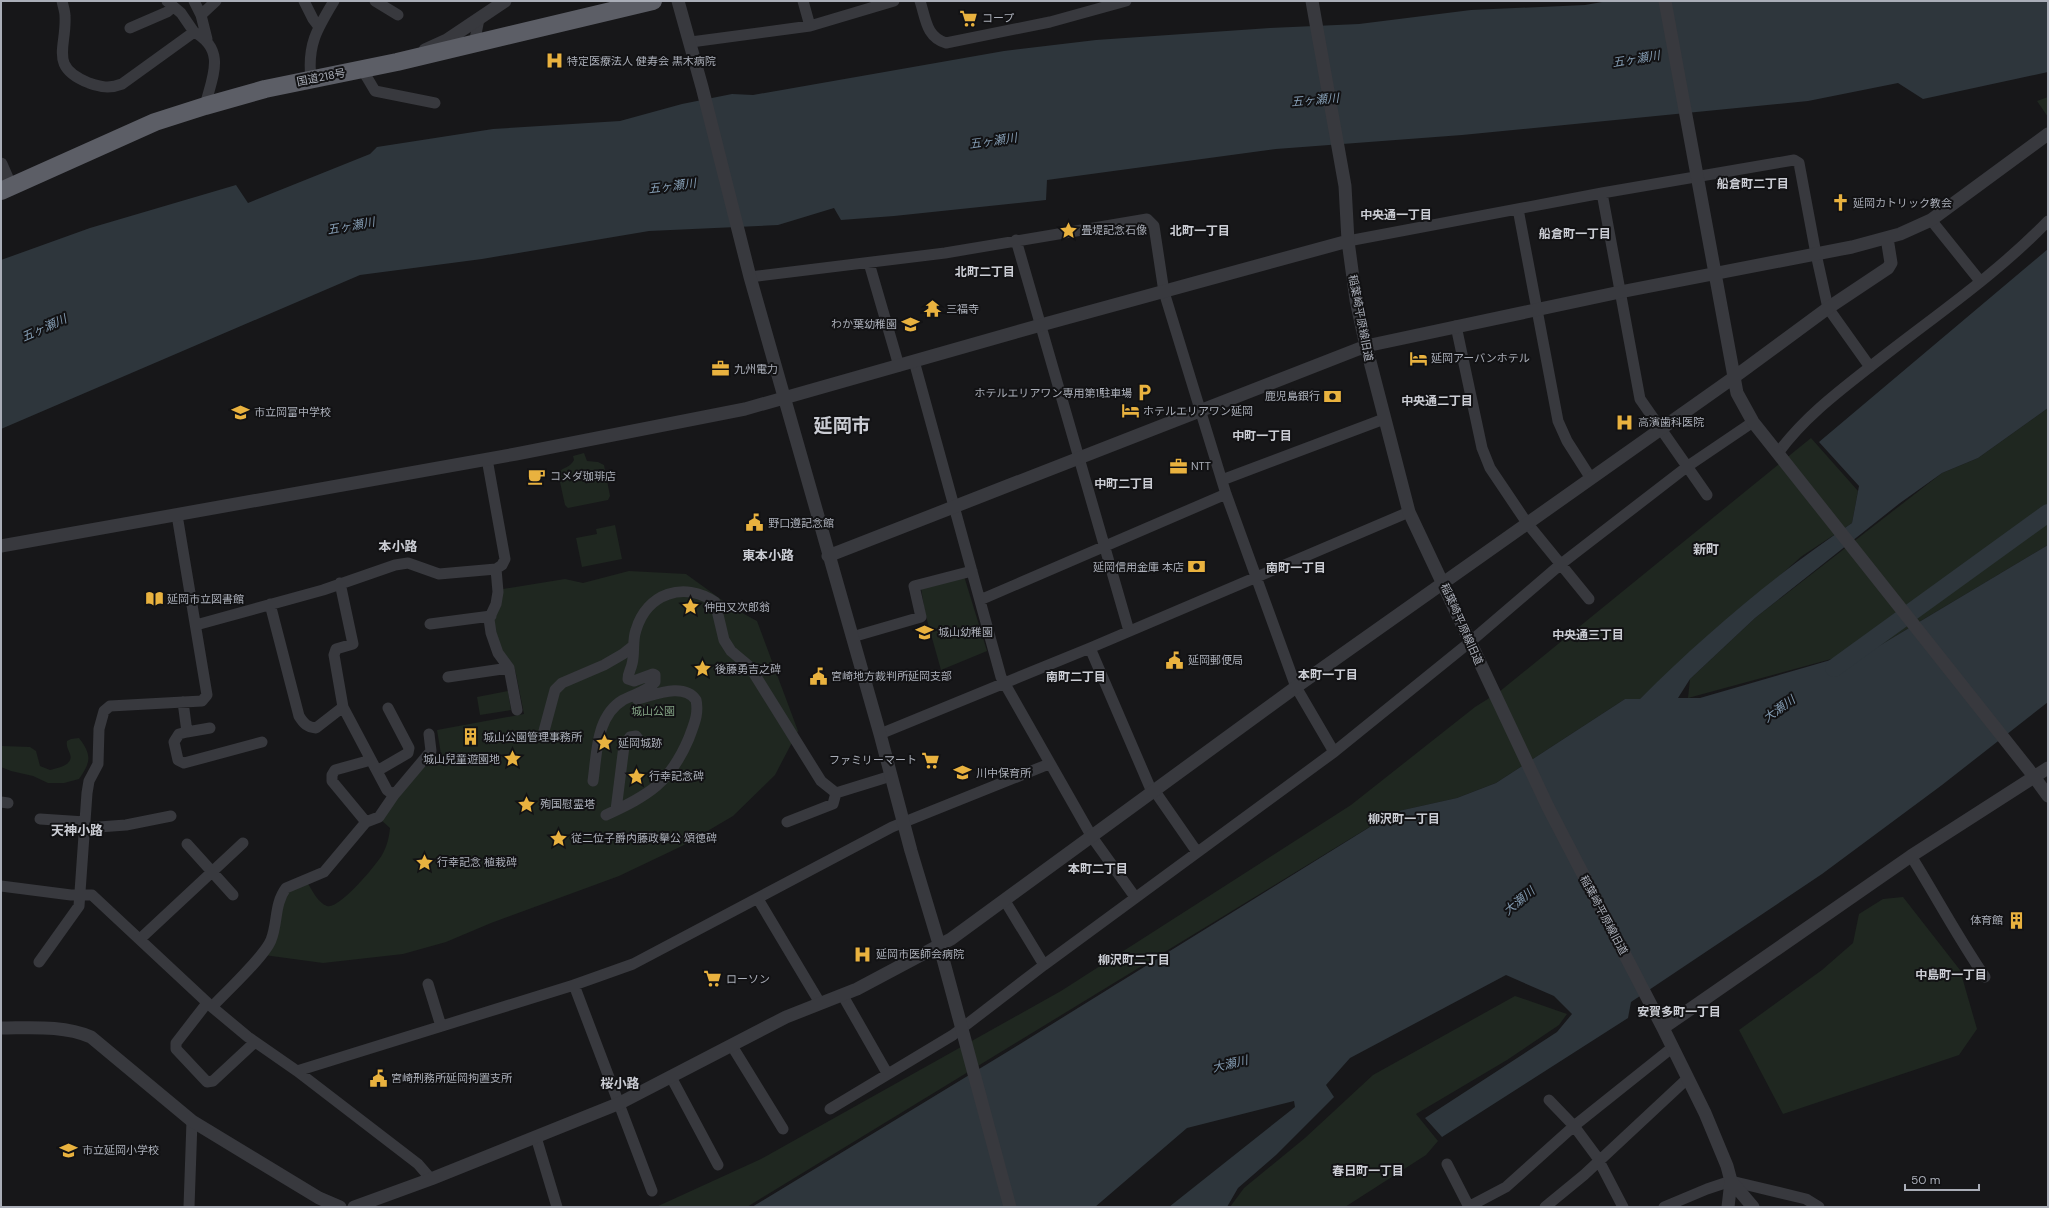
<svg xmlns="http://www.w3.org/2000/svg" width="2049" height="1208" font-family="'DM Sans','Noto Sans JP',sans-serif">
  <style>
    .green { fill: #1f2720 }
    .water { fill: #2e363c }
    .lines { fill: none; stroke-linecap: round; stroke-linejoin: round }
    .river { stroke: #2e363c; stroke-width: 18 }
    .minor { stroke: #38393e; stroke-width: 11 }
    .tertiary { stroke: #38393e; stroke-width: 13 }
    .trunk { stroke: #5c5e66; stroke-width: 18 }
    .labels { text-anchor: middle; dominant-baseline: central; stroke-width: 4; stroke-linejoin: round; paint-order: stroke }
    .poi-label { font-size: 11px; fill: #aaaeb8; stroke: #121214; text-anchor: start }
    .street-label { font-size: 11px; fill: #aaaeb8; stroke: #121214 }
    .park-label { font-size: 11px; fill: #82a284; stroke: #121214 }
    .water-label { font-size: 12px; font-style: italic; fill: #839bb1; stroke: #121214 }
    .neighbourhood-label { font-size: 12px; font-weight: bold; fill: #cbcdd4; stroke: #121214 }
    .quarter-label { font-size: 13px; font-weight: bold; fill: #cbcdd4; stroke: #121214 }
    .town-label { font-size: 19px; font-weight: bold; fill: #cbcdd4; stroke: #121214 }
  </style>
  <rect width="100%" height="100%" fill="#171719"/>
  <path class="green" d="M 2048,97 L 2048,117 L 2037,101 Z
    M 2048,408 L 2048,545 L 1879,646 L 1688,698 L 1690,679 L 1755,618 L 1942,473 L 1978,458 Z
    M 1811,438 L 1858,491 L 1852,523 L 1802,556 L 1640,699 L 1625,699 L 1496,783 L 1457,798 L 1394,812 L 747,1207 L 656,1207 L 761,1159 L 1061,991 L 1351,805 L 1475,707 L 1499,692 Z
    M 584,453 L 587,461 L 598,462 L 604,465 L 610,496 L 608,500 L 568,508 L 565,505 L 558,473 C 563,467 570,468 574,460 L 573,456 Z
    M 615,525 L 622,559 L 582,567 L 576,538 L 597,534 L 596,529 Z
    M 629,571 L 686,574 L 733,608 L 757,621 L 798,731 L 775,775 L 733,816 L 682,846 L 619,876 L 491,923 L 446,942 L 403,954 L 323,963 L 264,955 L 284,895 L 307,882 C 312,890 318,903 327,906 C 339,910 376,865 382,855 C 387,846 389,838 390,828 L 381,820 L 431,756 L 441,754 L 437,730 L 524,714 L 516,674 L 514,667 L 501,649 L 492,623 L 503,589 L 565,579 L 583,583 Z
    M 964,576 L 987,651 L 941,670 L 925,613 L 921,588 Z
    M 508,691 L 511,710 L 480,715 L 477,697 Z
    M 79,738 C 92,755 91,762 79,779 L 64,783 L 48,783 L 33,776 L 11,771 L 1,767 L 2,746 L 30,747 L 36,751 L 40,766 L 50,770 C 58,768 74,765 70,754 C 68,749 66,746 67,741 L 71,739 Z
    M 1903,897 L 1960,970 L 1977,1029 L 1959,1055 L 1783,1114 L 1739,1030 L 1822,970 L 1853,943 L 1859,914 L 1883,899 Z
    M 1515,996 L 1567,1014 L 1559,1025 L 1507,1060 L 1416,1114 L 1438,1141 L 1426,1155 L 1345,1207 L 1230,1207 L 1244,1188 L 1305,1138 L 1373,1075 Z"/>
  <path class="water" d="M 1608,1 L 2048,1 L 2048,72 L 1923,99 L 1898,83 L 1808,101 L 1462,135 L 1276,149 L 1047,180 L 1046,200 L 894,216 L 841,220 L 834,208 L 778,225 L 649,231 L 482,259 L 360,275 L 1,429 L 1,260 L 90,228 L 236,185 L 248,203 L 370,154 L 377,147 L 493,129 L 620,121 L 682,104 L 732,94 L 753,95 L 1004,51 L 1096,40 L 1270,28 L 1359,24 L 1471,10 L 1585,5 Z
    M 2048,249 L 2048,408 L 1978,458 L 1942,473 L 1900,503 L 1755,618 L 1690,679 L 1678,698 L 1700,698 L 1879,646 L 2048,545 L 2048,702 L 1942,785 L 1822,874 L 1631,1002 L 1628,1018 L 1442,1137 L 1425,1118 L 1557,1032 L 1572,1014 L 1554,996 L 1506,975 L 1350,1058 L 1326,1085 L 1334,1097 L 1276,1155 L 1238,1188 L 1227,1207 L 1169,1207 L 1295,1107 L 1294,1101 L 1187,1128 L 1095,1207 L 752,1207 L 1007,1052 L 1394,812 L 1457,798 L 1496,783 L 1625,699 L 1640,699 C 1704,635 1777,573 1852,523 L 1859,486 L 1819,442 Z"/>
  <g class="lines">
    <path class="river" d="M 1834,668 L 2048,513"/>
    <path class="minor" d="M 62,1 C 63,6 65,11 65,16 C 67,47 48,67 89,83 C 101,87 109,89 122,84 L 194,32 C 227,50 212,77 205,106
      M 167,1 L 181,13 L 194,32
      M 194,1 L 201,15 L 207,39
      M 304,1 L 313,19 L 319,27
      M 375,1 L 398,15
      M 803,1 L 810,26
      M 920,1 C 926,19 926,37 946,43 L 1050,22 L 1126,1
      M 201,15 L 216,1
      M 130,28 L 167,12 L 173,7
      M 691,42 L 810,26 L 894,1
      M 474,44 L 479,19
      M 362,69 L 375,91 L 435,103
      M 311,79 C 307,45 317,29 334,1
      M 1602,193 L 1640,399 L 1707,495
      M 1518,209 L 1558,421 L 1567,441 L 1590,477
      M 1931,220 L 1980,281
      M 1016,240 L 1129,631
      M 1348,241 L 1602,193 L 1794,160 L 1799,163 L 1816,254 L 1828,308 L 1870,367
      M 869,263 L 899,366
      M 750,277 L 945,253 L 1147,219 L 1154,226 L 1164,292 L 1226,494 L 1296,687 L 1334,752
      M 1456,326 L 1482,448 L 1490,468 L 1527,523 L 1589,599
      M 914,361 L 1001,677 L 1092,837 L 1135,897
      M 1778,453 C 1802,420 1834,395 1866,370 C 1926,322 1994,277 2048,221
      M 1222,480 L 1384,419
      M 496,569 L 498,592 L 496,604 L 489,619 L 491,633 L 498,653 L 509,668 L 517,710
      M 980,600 L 1226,494
      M 270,604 L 299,716 C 304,724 307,727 316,728 L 343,707
      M 430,624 L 491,616
      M 196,625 L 323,590 L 395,565 L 408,563 L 439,574 L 496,569 L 502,565 L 505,559 L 487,459
      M 852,637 L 921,617 L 914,586 L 972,571
      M 1090,648 L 1152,792
      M 448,677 L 509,668
      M 183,702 L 187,732 L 179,734 L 174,742 L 178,760 L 184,763 L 262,742
      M 544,731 L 555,690 L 562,683 L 604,665 L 623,654 L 633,646
      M 187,732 L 210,728
      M 880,734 L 1090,648 L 1409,512
      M 377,771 L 408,753 L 409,748 L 388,708
      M 593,781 C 597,753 596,716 623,700 C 634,694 647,692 655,682 L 655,675 L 653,674 L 634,681 L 628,679 C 628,673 631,669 632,664 C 635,653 632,641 636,630 C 647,593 684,581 715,602 L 724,640 L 731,651 L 750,667 L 821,781 L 836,793 L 891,776
      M 1154,790 L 1197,852
      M 394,795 L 431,751 L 429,734
      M 1,802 L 8,803
      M 616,810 L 624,746 L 630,737 L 636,736 L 641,743
      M 606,815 C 649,795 670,783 689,738 C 694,724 699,714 696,700 C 684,682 654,695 637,699
      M 40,819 L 85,822
      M 366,822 L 332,781 L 332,775 L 335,770 L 371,760
      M 787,822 L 833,804 L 836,793
      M 85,828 L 126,825 L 171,816
      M 187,844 L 233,895
      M 1911,856 C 1936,896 1958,938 1985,977
      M 1,886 L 71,895 L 92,895 L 212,1007 L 248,1037 L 297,1071 L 418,1164 L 431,1179
      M 758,899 L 820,1003
      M 1005,901 L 1044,965
      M 140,939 L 243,843
      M 39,962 L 79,906 L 87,793 L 89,781 L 98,764 L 99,729 L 104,711 L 110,706 L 202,701 L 207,695 L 177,515
      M 428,984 L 441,1026
      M 574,985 L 652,1191
      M 843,996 L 887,1073
      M 207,1003 L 176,1043 L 176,1049 L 207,1082 L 213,1081 L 255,1042
      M 212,1007 C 225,993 265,956 271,940 C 278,923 274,904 286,888 L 324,872 L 366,822 L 379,817 L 394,795 L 387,790 L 343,707 L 334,655 L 336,649 L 353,644 L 340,583
      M 732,1046 L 783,1129
      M 297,1071 L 574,985 L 633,964 L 892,827 L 1049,764
      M 671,1077 L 718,1165
      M 1549,1100 L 1574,1126 L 1597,1157 L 1623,1207
      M 830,1109 L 953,1035 L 1044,965 L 1334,752 L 1470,642 L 1561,564 L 1688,466 L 1753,422
      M 536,1137 L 557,1207
      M 1447,1164 L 1469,1207
      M 189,1207 L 192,1121
      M 1468,1207 L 1506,1187 L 1574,1126 L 1673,1047
      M 1545,1207 L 1584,1175 L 1688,1078
      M 1664,1207 L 1707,1189 L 1731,1181 L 1806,1199 L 1819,1207"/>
    <path class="tertiary" d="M 678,1 L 702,87 L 750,277 L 880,734 L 911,851 L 939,944 L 1010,1207
      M 1312,1 L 1345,186 L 1348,241 L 1356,300 L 1366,346 L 1409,512 L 1548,807 L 1663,1028 L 1705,1113 L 1727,1166 L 1731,1181 L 1728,1207
      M 1665,1 L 1737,393 L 1753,422 L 2029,770 L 2048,796
      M 425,50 L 447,40 L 505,1
      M 1,164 L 11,187
      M 1,546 L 516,454 L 745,409 L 1041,325 L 1348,241
      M 828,556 L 1366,346 L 1620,292 L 1852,247 L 1900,234 L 1931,220 L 2048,134
      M 1,1028 C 31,1028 63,1025 91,1037 L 192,1121 L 319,1198 L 340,1207
      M 1663,1028 L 1911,856 L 2048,768
      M 1731,1181 L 1753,1207
      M 354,1207 L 431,1179 L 620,1103 L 786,1017 L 857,989 L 951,939 L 1296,687 L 1733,378 L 1828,308 L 1888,268 L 1891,263 L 1887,238"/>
    <path class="trunk" d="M 1,191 L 155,122 L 205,106 L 265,89 L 397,62 L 653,1"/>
  </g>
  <defs>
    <symbol id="supermarket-bare" viewBox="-9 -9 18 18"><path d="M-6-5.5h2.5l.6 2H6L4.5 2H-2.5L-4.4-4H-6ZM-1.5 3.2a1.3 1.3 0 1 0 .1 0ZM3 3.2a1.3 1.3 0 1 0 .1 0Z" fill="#e9b23f" stroke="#121214" stroke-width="2.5" paint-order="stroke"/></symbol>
    <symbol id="hospital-bare" viewBox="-9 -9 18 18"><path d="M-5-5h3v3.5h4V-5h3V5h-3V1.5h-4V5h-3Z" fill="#e9b23f" stroke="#121214" stroke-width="2.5" paint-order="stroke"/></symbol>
    <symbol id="church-bare" viewBox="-9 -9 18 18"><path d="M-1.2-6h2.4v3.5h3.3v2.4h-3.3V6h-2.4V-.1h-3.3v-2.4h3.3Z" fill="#e9b23f" stroke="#121214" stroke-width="2.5" paint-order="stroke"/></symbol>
    <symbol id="sight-bare" viewBox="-9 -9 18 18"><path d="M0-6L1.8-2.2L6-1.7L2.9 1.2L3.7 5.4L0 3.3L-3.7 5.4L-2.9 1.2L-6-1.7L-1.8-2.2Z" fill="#e9b23f" stroke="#121214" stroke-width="2.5" paint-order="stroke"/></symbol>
    <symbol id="temple-bare" viewBox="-9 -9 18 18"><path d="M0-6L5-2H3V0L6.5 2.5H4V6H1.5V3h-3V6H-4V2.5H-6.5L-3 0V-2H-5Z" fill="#e9b23f" stroke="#121214" stroke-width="2.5" paint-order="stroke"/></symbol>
    <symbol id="school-bare" viewBox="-9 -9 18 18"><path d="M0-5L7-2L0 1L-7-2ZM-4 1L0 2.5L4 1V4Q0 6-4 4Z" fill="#e9b23f" stroke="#121214" stroke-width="2.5" paint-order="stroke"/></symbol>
    <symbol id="hotel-bare" viewBox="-9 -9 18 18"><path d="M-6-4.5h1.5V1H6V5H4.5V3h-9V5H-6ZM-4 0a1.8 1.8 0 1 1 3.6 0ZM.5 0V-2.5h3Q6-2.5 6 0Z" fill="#e9b23f" stroke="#121214" stroke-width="2.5" paint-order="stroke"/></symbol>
    <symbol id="office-bare" viewBox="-9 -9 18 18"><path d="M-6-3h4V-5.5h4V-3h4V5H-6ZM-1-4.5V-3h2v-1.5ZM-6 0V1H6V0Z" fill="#e9b23f" stroke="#121214" stroke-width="2.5" paint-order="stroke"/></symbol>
    <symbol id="parking-bare" viewBox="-9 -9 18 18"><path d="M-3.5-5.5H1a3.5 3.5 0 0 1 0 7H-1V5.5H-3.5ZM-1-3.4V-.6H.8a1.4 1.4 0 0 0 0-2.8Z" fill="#e9b23f" stroke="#121214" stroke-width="2.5" paint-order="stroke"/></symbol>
    <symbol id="bank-bare" viewBox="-9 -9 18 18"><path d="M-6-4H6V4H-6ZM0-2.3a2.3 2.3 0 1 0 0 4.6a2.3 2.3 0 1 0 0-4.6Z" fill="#e9b23f" stroke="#121214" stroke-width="2.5" paint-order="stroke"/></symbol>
    <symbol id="cafe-bare" viewBox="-9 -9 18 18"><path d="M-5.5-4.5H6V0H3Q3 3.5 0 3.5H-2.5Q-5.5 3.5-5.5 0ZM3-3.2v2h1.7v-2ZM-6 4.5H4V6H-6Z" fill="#e9b23f" stroke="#121214" stroke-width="2.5" paint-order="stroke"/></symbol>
    <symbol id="civic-bare" viewBox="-9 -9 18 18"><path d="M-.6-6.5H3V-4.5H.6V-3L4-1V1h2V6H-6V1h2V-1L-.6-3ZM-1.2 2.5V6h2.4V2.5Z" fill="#e9b23f" stroke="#121214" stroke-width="2.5" paint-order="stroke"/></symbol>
    <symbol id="library-bare" viewBox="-9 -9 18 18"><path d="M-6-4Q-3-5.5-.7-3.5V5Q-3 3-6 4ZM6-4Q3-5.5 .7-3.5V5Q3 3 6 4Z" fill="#e9b23f" stroke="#121214" stroke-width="2.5" paint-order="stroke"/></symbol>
    <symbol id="building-bare" viewBox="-9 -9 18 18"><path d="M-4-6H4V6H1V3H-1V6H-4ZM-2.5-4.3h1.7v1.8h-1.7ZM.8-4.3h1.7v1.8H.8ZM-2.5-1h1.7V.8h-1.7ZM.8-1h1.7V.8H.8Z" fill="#e9b23f" stroke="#121214" stroke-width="2.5" paint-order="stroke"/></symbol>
  </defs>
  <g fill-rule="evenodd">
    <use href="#supermarket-bare" x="956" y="6" width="25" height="25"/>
    <use href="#hospital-bare" x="542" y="48" width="25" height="25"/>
    <use href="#church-bare" x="1828" y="190" width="25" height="25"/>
    <use href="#sight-bare" x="1056" y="218" width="25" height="25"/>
    <use href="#temple-bare" x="920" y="296" width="25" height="25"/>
    <use href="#school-bare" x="898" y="312" width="25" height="25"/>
    <use href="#hotel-bare" x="1406" y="346" width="25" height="25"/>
    <use href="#office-bare" x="708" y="356" width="25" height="25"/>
    <use href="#parking-bare" x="1132" y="380" width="25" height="25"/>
    <use href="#bank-bare" x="1320" y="384" width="25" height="25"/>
    <use href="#hotel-bare" x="1118" y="398" width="25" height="25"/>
    <use href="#school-bare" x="228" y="400" width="25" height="25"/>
    <use href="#hospital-bare" x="1612" y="410" width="25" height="25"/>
    <use href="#office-bare" x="1166" y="454" width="25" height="25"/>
    <use href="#cafe-bare" x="524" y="464" width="25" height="25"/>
    <use href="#civic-bare" x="742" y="510" width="25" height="25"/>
    <use href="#bank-bare" x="1184" y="554" width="25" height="25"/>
    <use href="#library-bare" x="142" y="586" width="25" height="25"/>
    <use href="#sight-bare" x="678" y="594" width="25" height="25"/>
    <use href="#school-bare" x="912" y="620" width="25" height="25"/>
    <use href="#civic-bare" x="1162" y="648" width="25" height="25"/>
    <use href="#sight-bare" x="690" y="656" width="25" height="25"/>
    <use href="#civic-bare" x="806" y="664" width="25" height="25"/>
    <use href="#building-bare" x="458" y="724" width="25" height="25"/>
    <use href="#sight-bare" x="592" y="730" width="25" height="25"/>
    <use href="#sight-bare" x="500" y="746" width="25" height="25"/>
    <use href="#supermarket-bare" x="918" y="748" width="25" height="25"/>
    <use href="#school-bare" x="950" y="760" width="25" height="25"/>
    <use href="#sight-bare" x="624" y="764" width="25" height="25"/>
    <use href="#sight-bare" x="514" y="792" width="25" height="25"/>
    <use href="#sight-bare" x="546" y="826" width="25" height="25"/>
    <use href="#sight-bare" x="412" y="850" width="25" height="25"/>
    <use href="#building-bare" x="2004" y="908" width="25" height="25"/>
    <use href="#hospital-bare" x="850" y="942" width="25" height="25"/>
    <use href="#supermarket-bare" x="700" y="966" width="25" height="25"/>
    <use href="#civic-bare" x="366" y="1066" width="25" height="25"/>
    <use href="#school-bare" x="56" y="1138" width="25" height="25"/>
  </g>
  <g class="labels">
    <g class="poi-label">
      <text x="982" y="18">コープ</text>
      <text x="567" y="61">特定医療法人 健寿会 黒木病院</text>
      <text x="1853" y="203">延岡カトリック教会</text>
      <text x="1081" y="230">畳堤記念石像</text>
      <text x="946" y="309">三福寺</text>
      <text x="897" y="324" text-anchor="end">わか葉幼稚園</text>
      <text x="1431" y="358">延岡アーバンホテル</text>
      <text x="734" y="369">九州電力</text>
      <text x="1132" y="393" text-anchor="end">ホテルエリアワン専用第1駐車場</text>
      <text x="1320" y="396" text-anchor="end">鹿児島銀行</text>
      <text x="1143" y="411">ホテルエリアワン延岡</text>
      <text x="254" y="412">市立岡富中学校</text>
      <text x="1638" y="422">高濱歯科医院</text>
      <text x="1191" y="466">NTT</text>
      <text x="550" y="476">コメダ珈琲店</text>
      <text x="768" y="523">野口遵記念館</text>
      <text x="1184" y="567" text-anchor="end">延岡信用金庫 本店</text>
      <text x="167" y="599">延岡市立図書館</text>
      <text x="704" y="607">仲田又次郎翁</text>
      <text x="938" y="632">城山幼稚園</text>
      <text x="1188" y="660">延岡郵便局</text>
      <text x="715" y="669">後藤勇吉之碑</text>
      <text x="831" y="676">宮崎地方裁判所延岡支部</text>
      <text x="483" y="737">城山公園管理事務所</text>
      <text x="618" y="743">延岡城跡</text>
      <text x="500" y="759" text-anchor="end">城山兒童遊園地</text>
      <text x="917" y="760" text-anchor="end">ファミリーマート</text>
      <text x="976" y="773">川中保育所</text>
      <text x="649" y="776">行幸記念碑</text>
      <text x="540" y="804">殉国慰霊塔</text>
      <text x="571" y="838">従二位子爵内藤政擧公 頌徳碑</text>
      <text x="437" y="862">行幸記念 植栽碑</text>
      <text x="2003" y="920" text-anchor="end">体育館</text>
      <text x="876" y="954">延岡市医師会病院</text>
      <text x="726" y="979">ローソン</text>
      <text x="391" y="1078">宮崎刑務所延岡拘置支所</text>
      <text x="82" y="1150">市立延岡小学校</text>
    </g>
    <g class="street-label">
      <text transform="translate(321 77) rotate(-11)">国道218号</text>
      <text transform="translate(1361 318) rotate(79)">稲葉崎平原線旧道</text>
      <text transform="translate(1462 624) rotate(66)">稲葉崎平原線旧道</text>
      <text transform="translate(1604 915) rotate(62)">稲葉崎平原線旧道</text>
    </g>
    <g class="park-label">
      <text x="653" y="711">城山公園</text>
    </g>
    <g class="water-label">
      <text transform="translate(1636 59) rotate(-9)">五ヶ瀬川</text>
      <text transform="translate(1315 100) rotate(-5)">五ヶ瀬川</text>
      <text transform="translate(993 141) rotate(-8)">五ヶ瀬川</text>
      <text transform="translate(672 186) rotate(-7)">五ヶ瀬川</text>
      <text transform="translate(351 226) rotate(-10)">五ヶ瀬川</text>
      <text transform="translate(44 328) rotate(-24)">五ヶ瀬川</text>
      <text transform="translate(1779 709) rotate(-36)">大瀬川</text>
      <text transform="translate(1519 901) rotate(-40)">大瀬川</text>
      <text transform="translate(1230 1064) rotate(-13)">大瀬川</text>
    </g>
    <g class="neighbourhood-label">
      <text x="1753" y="184">船倉町二丁目</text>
      <text x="1396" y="215">中央通一丁目</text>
      <text x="1200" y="231">北町一丁目</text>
      <text x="1575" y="234">船倉町一丁目</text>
      <text x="985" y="272">北町二丁目</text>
      <text x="1437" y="401">中央通二丁目</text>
      <text x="1262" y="436">中町一丁目</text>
      <text x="1124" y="484">中町二丁目</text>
      <text x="1296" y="568">南町一丁目</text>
      <text x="1588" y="635">中央通三丁目</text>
      <text x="1328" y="675">本町一丁目</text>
      <text x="1076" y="677">南町二丁目</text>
      <text x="1404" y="819">柳沢町一丁目</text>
      <text x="1098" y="869">本町二丁目</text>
      <text x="1134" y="960">柳沢町二丁目</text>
      <text x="1951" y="975">中島町一丁目</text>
      <text x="1679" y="1012">安賀多町一丁目</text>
      <text x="1368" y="1171">春日町一丁目</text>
    </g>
    <g class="quarter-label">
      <text x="398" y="546">本小路</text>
      <text x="1706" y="549">新町</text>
      <text x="768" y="555">東本小路</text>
      <text x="77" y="830">天神小路</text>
      <text x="620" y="1083">桜小路</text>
    </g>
    <g class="town-label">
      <text x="842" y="425">延岡市</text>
    </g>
  </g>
  <rect width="2049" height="1208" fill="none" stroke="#aaaeb8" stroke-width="4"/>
  <path d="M1905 1184v6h74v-6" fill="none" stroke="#aaaeb8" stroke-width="2"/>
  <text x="1911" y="1184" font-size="12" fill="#aaaeb8" stroke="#121214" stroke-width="3" paint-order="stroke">50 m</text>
</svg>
